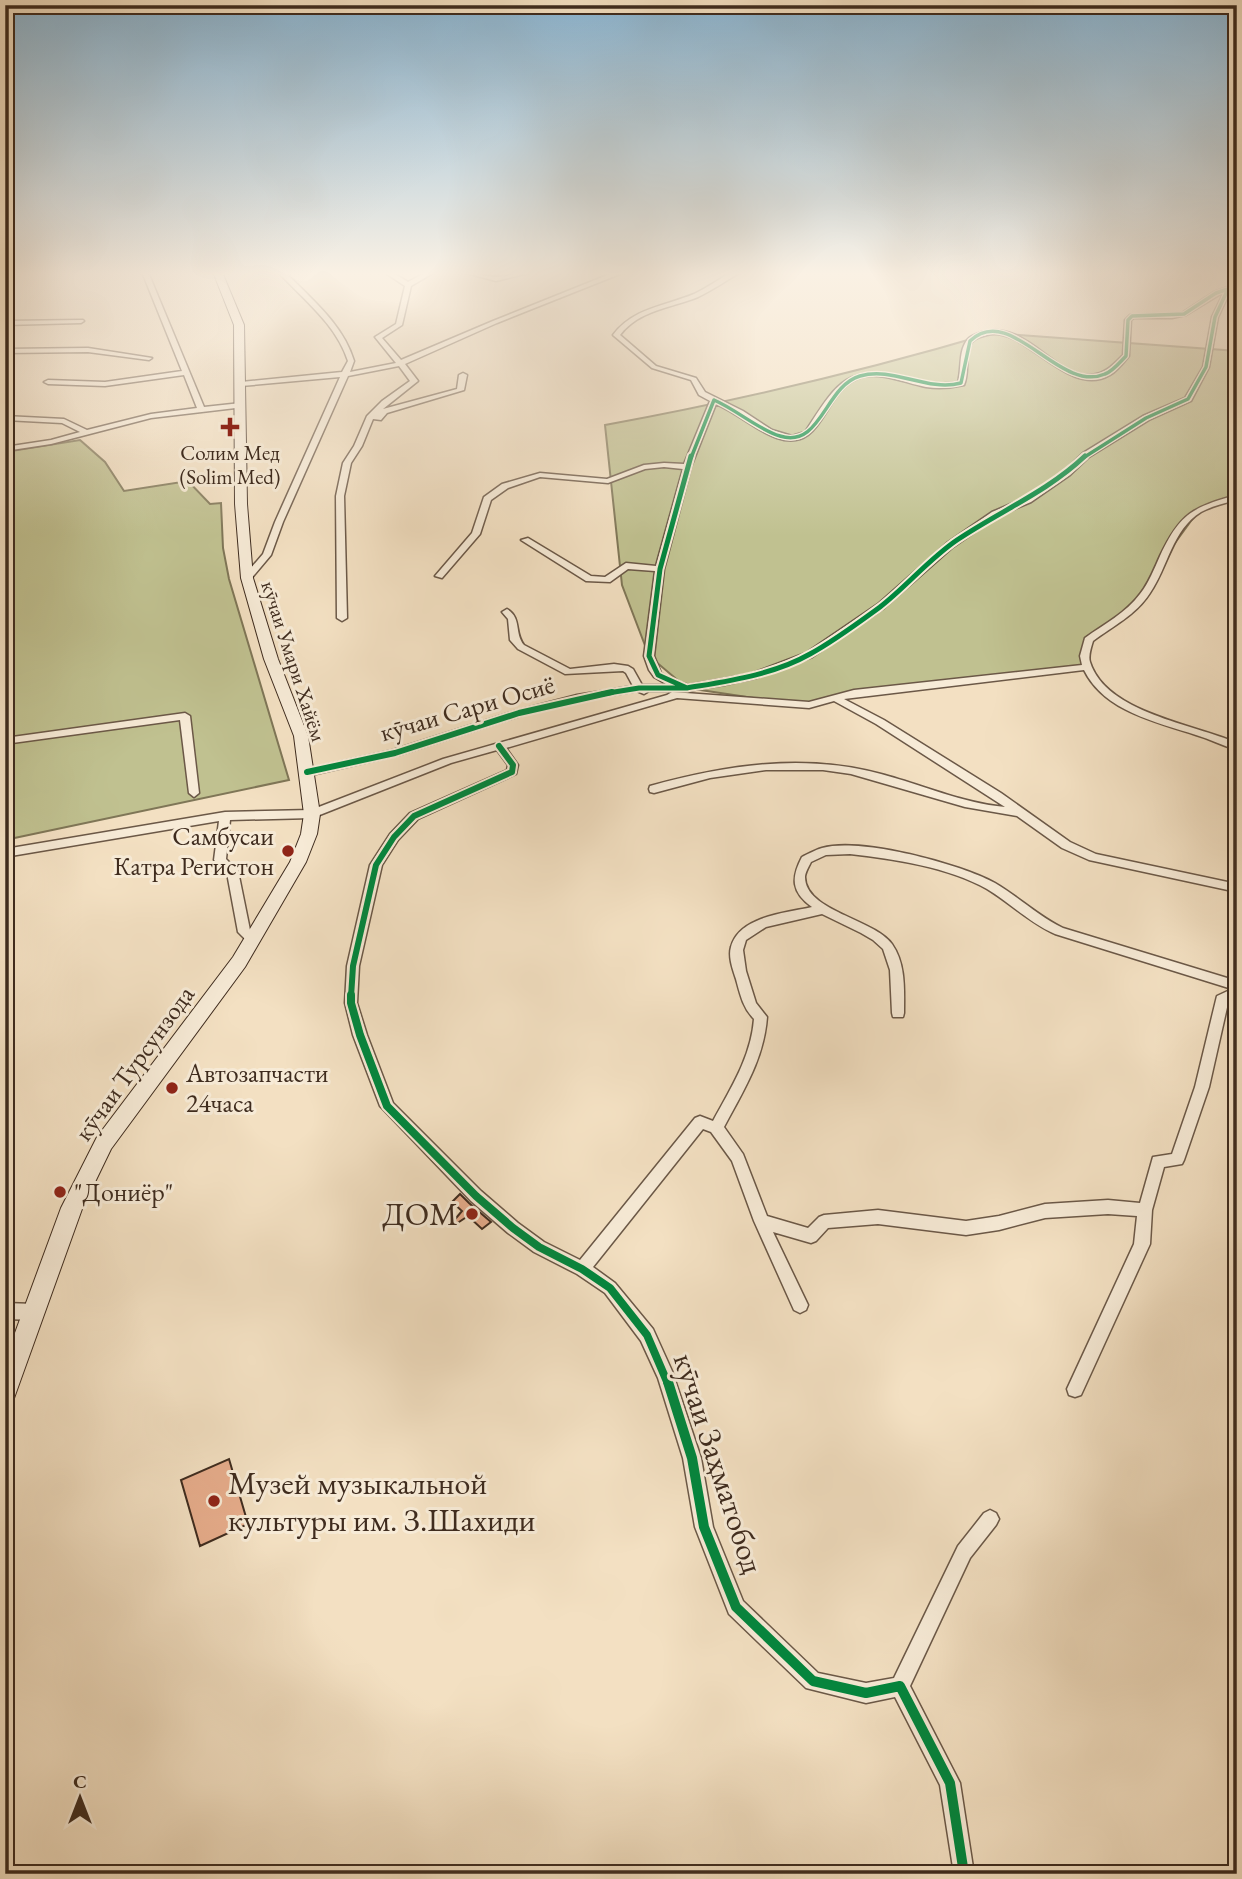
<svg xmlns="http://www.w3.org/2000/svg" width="1242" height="1879" font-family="'EB Garamond',serif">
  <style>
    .green { fill: #c0c190; stroke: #7f7657; stroke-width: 2 }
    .building { fill: #e7ad8c; stroke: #3e2b1e; stroke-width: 2 }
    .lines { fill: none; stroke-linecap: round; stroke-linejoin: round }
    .minor-casing { stroke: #6b5847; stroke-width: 3 }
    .secondary-casing { stroke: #3e2b1e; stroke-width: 2 }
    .minor { fill: #f7ebd7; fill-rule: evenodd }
    .secondary { fill: #f7ebd7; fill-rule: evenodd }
    .cycleway-far4-casing { stroke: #f7ebd7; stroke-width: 6 }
    .cycleway-far3-casing { stroke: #f7ebd7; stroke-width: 9 }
    .cycleway-far2-casing { stroke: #f7ebd7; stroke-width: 10 }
    .cycleway-far1-casing { stroke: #f7ebd7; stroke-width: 12 }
    .cycleway-casing { stroke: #f7ebd7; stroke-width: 15 }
    .cycleway-far4 { stroke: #00873e; stroke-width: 3.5 }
    .cycleway-far3 { stroke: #00873e; stroke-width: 5 }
    .cycleway-far2 { stroke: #00873e; stroke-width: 6 }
    .cycleway-far1 { stroke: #00873e; stroke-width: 8 }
    .cycleway { stroke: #00873e; stroke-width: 10 }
    .poi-dot { fill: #8f2418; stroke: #f7ebd7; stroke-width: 2.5 }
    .labels { text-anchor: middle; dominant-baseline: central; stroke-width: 6; stroke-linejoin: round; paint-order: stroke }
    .far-poi-label { font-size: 21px; fill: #3e2b1e; stroke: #f7ebd7 }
    .far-street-label { font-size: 21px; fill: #3e2b1e; stroke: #f7ebd7 }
    .street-label { font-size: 26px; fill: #3e2b1e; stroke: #f7ebd7 }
    .poi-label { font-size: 26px; fill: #3e2b1e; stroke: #f7ebd7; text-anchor: start }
    .near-poi-label { font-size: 32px; fill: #3e2b1e; stroke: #f7ebd7; text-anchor: end }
    .near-street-label { font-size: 32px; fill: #3e2b1e; stroke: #f7ebd7 }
  </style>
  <rect width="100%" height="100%" fill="#f3e0c2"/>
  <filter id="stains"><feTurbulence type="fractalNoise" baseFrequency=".00286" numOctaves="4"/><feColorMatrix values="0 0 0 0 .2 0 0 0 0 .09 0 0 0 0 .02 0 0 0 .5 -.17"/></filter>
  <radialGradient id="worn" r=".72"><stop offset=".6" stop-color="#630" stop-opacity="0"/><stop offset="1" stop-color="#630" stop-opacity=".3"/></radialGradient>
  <path class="green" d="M 992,333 L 1237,351 L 1237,497 L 1199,510 L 1164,558 L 1136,605 L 1088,640 L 1088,667 L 854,693 L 801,705 L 687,688 L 649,656 L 622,585 L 605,425 C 736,401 864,371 992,333 Z
    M 80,440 L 105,462 L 124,491 L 188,481 L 210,504 L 221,503 L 223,548 L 229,579 L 289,780 L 5,840 L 5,452 Z"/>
  <path class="building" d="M 460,1194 L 469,1203 L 491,1222 L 482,1229 L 468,1216 L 453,1226 L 451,1224 L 462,1211 L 452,1202 Z
    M 229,1459 L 248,1524 L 200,1546 L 181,1480 Z"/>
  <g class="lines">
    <defs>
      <path id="minor" d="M 142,272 L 148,272 L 204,407 L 241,403 L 244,403 L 244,407 L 151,418 L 51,444 L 5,451 L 5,447 L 51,440 L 80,432 L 62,423 L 5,420 L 5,416 L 64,419 L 87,430 L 151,414 L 197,408 L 184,375 L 105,386 L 48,384 L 44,382 L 48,380 L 105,382 L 182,371 Z
        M 278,272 L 285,272 C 311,299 343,324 354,361 L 350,372 L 396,363 L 375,337 L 396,324 L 405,286 L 384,272 L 392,272 L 408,282 L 427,272 L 435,272 L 411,286 L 402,325 L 382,338 L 401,360 L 493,321 L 615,272 L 625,272 L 497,323 L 405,364 L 418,381 L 383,409 L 457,389 L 459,375 L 463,373 L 467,375 L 464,390 L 387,413 L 381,420 L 373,419 L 362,446 L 351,463 L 344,496 L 347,618 L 342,621 L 337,618 L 336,496 L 343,463 L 354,446 L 367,416 L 382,401 L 410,381 L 399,366 L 348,376 L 283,522 L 271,555 L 250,580 L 244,580 L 244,576 L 263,554 L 275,522 L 340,377 L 241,386 L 237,384 L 241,382 L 342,372 L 348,361 C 336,324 304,300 278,272 Z
        M 462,272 C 474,272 486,277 497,277 C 509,276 521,272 533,272 L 496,281 Z
        M 732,272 L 741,272 C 727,280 713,290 698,297 C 671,308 639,310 620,335 L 656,366 L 696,378 L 705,392 L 743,411 L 772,430 L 792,436 L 805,432 C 834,388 845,362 904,377 C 922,381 939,386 958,382 C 962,368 958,351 968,339 C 972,335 977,334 982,332 C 1026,319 1055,378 1091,375 C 1105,374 1113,365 1123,355 L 1125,320 L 1130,315 L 1182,313 L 1214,292 L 1228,287 L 1231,289 L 1218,317 L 1209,367 L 1191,401 L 1149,420 L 1089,457 L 1070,475 L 1031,502 L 998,516 L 953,547 L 884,608 L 812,657 L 756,678 L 724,685 L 687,691 L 649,691 L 644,694 L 637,691 L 577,701 L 523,715 L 399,755 L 307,776 L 303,774 L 302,772 L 303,770 L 393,750 L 515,711 L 577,695 L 633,686 L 626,673 L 623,671 L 565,674 L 518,649 L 510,640 L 508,619 L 502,612 L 507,609 C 522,618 514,633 524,645 L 570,669 L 614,664 L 628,666 L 633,669 L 642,685 L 668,685 L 654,677 L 649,670 L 644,656 L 655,571 L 628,569 L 610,582 L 586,581 L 521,540 L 528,538 L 591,576 L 605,577 L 626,563 L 656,566 L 683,469 L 664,467 L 645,469 L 608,483 L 540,477 L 508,488 L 491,500 L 480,534 L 442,578 L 435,576 L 472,533 L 484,497 L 502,484 L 540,473 L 607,479 L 644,465 L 664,463 L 684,464 L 710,401 L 699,395 L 691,380 L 652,368 L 613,335 C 633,308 665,306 694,294 C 707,288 719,279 732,272 ZM 1224,292 L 1212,317 L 1203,367 L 1185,398 L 1143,416 L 1083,453 L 1064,471 L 1025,498 L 992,512 L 947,543 L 878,604 L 806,653 L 750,674 L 688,685 L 671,679 L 661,673 L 654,656 L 664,569 L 691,467 L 716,404 C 738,413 756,431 777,438 C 826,454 822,388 862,377 C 883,372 905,383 926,387 C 939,389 951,388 964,385 C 970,372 964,354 972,342 C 976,337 981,337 987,335 C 1024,324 1067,400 1110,375 C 1117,371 1124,362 1129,356 L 1131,320 L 1134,318 L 1172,318 L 1186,315 Z
        M 83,320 L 84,321 L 81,323 L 5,325 L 5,321 Z
        M 88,348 L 152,358 L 149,360 L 88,352 L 5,353 L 5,349 Z
        M 1237,495 L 1237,500 C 1225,503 1212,506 1201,512 C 1172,530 1168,567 1150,593 C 1136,615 1113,626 1093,641 C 1091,648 1088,656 1090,662 C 1106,713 1194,724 1237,743 L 1237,750 C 1223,746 1210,739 1196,735 C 1156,722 1104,711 1084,670 L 844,699 L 884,720 L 1001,793 L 1070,842 L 1096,854 L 1237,884 L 1237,892 L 1089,860 L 1062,848 L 1017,816 L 965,807 L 851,774 L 823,770 L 766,770 L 710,778 L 654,793 L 650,792 L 649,789 L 650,786 C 727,765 803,753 881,774 C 923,785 962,803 1005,807 L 876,724 L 834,701 L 809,708 L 677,698 L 506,748 L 518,765 L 516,774 L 418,819 L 398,840 L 382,865 L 359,966 L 357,1003 L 367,1035 L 393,1103 L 481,1191 L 518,1223 L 544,1242 L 580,1260 L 695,1118 L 700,1116 L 713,1121 C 731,1088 751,1057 754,1019 C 743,1008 740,994 736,979 C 733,970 728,957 731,947 C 739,916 786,913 812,907 C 791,892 791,878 802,857 C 808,854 815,850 822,848 C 860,837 961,864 995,883 C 1019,897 1038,916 1063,928 L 1237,981 L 1237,999 L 1228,1003 L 1209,1087 L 1184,1160 L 1182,1164 L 1164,1167 L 1152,1210 L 1150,1244 L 1081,1395 L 1075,1397 L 1069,1395 L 1067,1389 L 1134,1244 L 1137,1216 L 1108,1214 L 1045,1218 L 999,1230 L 966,1235 L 878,1224 L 828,1228 L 816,1241 L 811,1243 L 773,1232 L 808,1305 L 806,1310 L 800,1313 L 794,1310 L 754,1221 L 732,1161 L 711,1132 L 703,1129 L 593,1267 L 615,1283 L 653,1329 L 672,1371 L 701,1458 L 713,1527 L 743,1601 L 818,1673 L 866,1683 L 894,1678 L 958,1546 L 984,1513 L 990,1510 L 996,1513 L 999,1519 L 996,1525 L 970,1558 L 910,1686 L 960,1783 L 974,1874 L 954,1874 L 940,1785 L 895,1697 L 866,1703 L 806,1688 L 729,1614 L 695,1527 L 683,1458 L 658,1378 L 641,1341 L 605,1293 L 577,1274 L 534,1252 L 508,1233 L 471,1201 L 380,1106 L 353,1035 L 345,1003 L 347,966 L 370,865 L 390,834 L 410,813 L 507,770 L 508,765 L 497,750 L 451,763 L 312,818 L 230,820 L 226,859 L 238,871 L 250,930 L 258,939 L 252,944 L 248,942 L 238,932 L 227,873 L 214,860 L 219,821 L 5,857 L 5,849 L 225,812 L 311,810 L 443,759 L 667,695 L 672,692 L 809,702 L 854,690 L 1082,665 L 1080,656 L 1085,638 C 1104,624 1126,613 1140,594 C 1149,583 1154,569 1160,556 C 1180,513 1193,507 1237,495 ZM 850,854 C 894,859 948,867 987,889 C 1010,903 1030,923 1055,934 L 1232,989 L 1217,996 L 1216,1000 L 1195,1087 L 1172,1154 L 1153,1157 L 1140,1203 L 1108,1200 L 1045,1204 L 999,1216 L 966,1221 L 878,1210 L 824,1215 L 819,1217 L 808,1228 L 767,1216 L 743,1154 L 724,1127 C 743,1091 764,1059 767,1017 L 756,1003 L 746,971 L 743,950 L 746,940 L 766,927 L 822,914 L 861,933 L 873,940 L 883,949 L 890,970 L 892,1013 L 893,1017 L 903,1017 L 904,1013 C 904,990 906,964 892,944 C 874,919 805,911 805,877 C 805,873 809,866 811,862 L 826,855 Z
        M 185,713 L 190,716 L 199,793 L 194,797 L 189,793 L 180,720 L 5,744 L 5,738 Z
        M 5,1303 L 35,1304 L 41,1307 L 43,1312 L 41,1317 L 35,1320 L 5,1319 Z"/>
      <path id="secondary" d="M 213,272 L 222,272 L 244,325 L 247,504 L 253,578 L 278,659 L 308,736 L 320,814 L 317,834 L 306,862 L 245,967 L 111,1149 L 82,1209 L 13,1401 L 5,1405 L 5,1360 L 61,1208 L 97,1137 L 233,957 L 290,862 L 301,834 L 304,814 L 294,736 L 264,659 L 241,578 L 235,504 L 234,325 Z"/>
    </defs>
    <use href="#minor" class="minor-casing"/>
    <use href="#secondary" class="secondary-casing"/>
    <use href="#minor" class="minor"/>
    <use href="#secondary" class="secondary"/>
    <defs>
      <path id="cycleway-far4" d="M 691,458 L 714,400 C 737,410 759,430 780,436 C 821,449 825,386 860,376 C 893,366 926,392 961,383 L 970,341 C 1011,302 1059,394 1105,374 C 1113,371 1120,362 1126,356 L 1128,320 L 1132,316 L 1184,314 L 1216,293 L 1228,289 L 1215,317 L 1206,367 L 1188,399 L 1146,418 L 1083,458"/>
      <path id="cycleway-far3" d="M 687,688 L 658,675 L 649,656 L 660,569 L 691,456
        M 687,688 C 728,681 773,675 810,654 C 834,641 858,623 880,607 C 907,586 929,559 957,540 C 1000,511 1047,492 1085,456
        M 602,694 L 639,688 L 687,688"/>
      <path id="cycleway-far2" d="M 307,772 L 395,753 L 519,713 L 612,692
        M 351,997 L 353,966 L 376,865 L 394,837 L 414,816 L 512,772 L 513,765 L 499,746"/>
      <path id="cycleway-far1" d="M 351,995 L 351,1003 L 360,1035 L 387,1106 L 476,1196 L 513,1228 L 539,1247 L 582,1269 L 610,1288 L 647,1335 L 668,1384"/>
      <path id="cycleway" d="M 668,1382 L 692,1458 L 704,1527 L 736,1607 L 813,1681 L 866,1693 L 900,1686 L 950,1783 L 964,1874"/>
    </defs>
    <use href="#cycleway-far4" class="cycleway-far4-casing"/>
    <use href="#cycleway-far3" class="cycleway-far3-casing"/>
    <use href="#cycleway-far2" class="cycleway-far2-casing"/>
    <use href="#cycleway-far1" class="cycleway-far1-casing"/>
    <use href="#cycleway" class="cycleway-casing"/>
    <use href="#cycleway-far4" class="cycleway-far4"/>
    <use href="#cycleway-far3" class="cycleway-far3"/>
    <use href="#cycleway-far2" class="cycleway-far2"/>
    <use href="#cycleway-far1" class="cycleway-far1"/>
    <use href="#cycleway" class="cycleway"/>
  </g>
  <linearGradient id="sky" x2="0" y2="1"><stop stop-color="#8ab7d6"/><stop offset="0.51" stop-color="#faf1e4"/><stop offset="1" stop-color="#faf1e4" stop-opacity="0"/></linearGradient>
  <rect width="1242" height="536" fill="url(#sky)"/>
  <g class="poi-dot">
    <path d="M226.5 416.5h7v7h7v7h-7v7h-7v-7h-7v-7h7z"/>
    <circle cx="288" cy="851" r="7"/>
    <circle cx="172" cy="1088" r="7"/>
    <circle cx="60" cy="1192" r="7"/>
    <circle cx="472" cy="1214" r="7"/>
    <circle cx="214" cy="1501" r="7"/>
  </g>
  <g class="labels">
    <g class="far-poi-label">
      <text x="230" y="452">Солим Мед<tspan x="230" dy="24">(Solim Med)</tspan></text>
    </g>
    <g class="far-street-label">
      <text transform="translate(294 661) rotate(72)">кӯчаи Умари Хайём</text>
    </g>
    <g class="street-label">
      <text transform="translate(467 708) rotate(-16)">кӯчаи Сари Осиё</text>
      <text transform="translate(134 1063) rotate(-54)">кӯчаи Турсунзода</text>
    </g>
    <g class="poi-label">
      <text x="274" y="836" text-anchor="end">Самбусаи<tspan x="274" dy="30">Катра Регистон</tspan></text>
      <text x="186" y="1073">Автозапчасти<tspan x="186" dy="30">24часа</tspan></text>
      <text x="74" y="1192">"Дониёр"</text>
    </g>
    <g class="near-poi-label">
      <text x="458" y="1214">ДОМ</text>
      <text x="228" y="1483" text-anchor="start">Музей музыкальной<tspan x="228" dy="37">культуры им. З.Шахиди</tspan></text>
    </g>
    <g class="near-street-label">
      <text transform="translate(719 1463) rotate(72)">кӯчаи Заҳматобод</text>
    </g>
  </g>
  <rect width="1242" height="1879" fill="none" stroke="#f3e0c2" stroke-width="28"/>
  <rect x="7" y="7" width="1228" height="1865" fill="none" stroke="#3e2b1e" stroke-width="3.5"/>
  <rect x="14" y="14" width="1214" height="1851" fill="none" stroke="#3e2b1e" stroke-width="2"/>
  <g transform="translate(80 1798)" stroke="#f7ebd7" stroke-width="5" paint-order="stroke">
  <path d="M0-5L12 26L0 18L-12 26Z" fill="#3e2b1e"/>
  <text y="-10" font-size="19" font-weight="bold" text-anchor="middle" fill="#3e2b1e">С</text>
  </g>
  <rect width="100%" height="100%" filter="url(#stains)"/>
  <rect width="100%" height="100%" fill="url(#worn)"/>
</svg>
